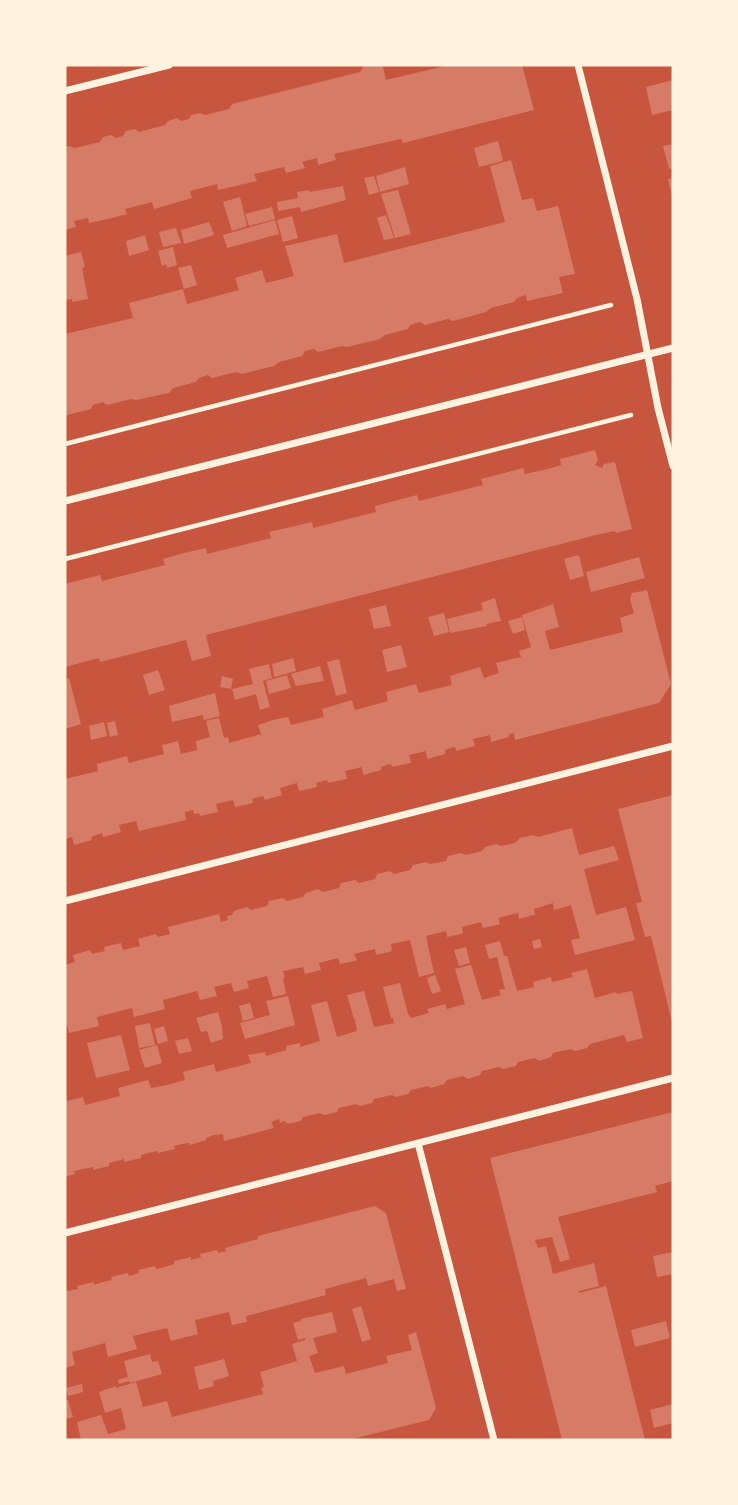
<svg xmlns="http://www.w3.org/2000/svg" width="738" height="1505" font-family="Rubik,sans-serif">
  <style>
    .building { fill: #d67c66 }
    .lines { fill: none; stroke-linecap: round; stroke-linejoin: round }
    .path { stroke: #fff3e0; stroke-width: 4.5 }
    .minor { stroke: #fff3e0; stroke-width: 7 }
  </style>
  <rect width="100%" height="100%" fill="#c8553d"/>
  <path class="building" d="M 371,65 L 379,65 L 383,67 L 386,80 L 449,65 L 522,65 L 534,110 L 403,143 L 401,139 L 334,154 L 336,160 L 318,165 L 317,158 L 302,162 L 305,168 L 286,173 L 284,167 L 267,171 L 254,174 L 257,181 L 218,190 L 217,184 L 190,191 L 192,198 L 154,209 L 152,202 L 125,209 L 127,214 L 108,219 L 89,223 L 88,218 L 74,221 L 76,227 L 65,230 L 65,147 L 69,146 L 75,148 L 100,142 L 103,137 L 111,135 L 116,138 L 123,136 L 126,131 L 135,129 L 139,132 L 165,125 L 168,121 L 177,118 L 181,121 L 189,119 L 191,115 L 200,113 L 205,115 L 229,109 L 232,104 L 360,72 L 364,66 Z
    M 673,80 L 673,110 L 652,115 L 646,87 Z
    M 498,141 L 503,161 L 479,167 L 474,148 Z
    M 673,144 L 673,168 L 669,169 L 663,146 Z
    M 511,160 L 522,200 L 533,198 L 537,211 L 558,206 L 575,274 L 559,277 L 563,293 L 527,301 L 526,295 L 517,298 L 514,302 L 491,308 L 486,312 L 453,321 L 448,319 L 425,325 L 420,322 L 410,325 L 408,329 L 385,335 L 380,339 L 364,343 L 347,347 L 342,346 L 318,352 L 314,349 L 305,351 L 302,356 L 279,362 L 274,366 L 242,374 L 236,372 L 212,378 L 208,375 L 199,378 L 196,382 L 173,388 L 169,393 L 136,400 L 131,399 L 107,405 L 103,402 L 93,405 L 91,409 L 67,415 L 65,418 L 65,334 L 133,318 L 129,303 L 183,289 L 187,304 L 239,290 L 235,278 L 262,270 L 266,283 L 294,276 L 285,246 L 337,234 L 344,263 L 505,222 L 490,166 Z
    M 405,167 L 409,184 L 380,192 L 376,176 Z
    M 374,176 L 379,192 L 369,195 L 364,178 Z
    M 673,178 L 673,196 L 672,196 L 668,179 Z
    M 343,186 L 346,200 L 301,212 L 300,207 L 278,211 L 277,202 L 298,198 L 297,192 L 309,190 L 309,192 Z
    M 398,190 L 411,234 L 395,238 L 381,194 Z
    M 240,197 L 247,226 L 232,231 L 223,202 Z
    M 272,207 L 275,219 L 249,226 L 245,214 Z
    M 386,215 L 394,238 L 384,240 L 377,218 Z
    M 292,216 L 298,238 L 283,242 L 277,220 Z
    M 275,220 L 279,234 L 227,248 L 223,235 Z
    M 209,222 L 214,235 L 184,244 L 181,230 Z
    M 176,228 L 181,243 L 163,247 L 159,232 Z
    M 145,235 L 149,250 L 129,256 L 126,241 Z
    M 173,247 L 177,265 L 167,268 L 166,264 L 162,266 L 158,251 Z
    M 81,252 L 85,267 L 82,268 L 88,299 L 72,302 L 72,299 L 65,300 L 65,256 Z
    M 191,265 L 197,285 L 184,289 L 178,268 Z
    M 595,450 L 598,460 L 595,465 L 602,468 L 604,464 L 615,462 L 632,529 L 616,533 L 615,531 L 596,535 L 206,635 L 211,656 L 192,661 L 186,640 L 100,662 L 99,658 L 65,667 L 65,584 L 100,575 L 102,581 L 165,565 L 163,559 L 184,553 L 206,548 L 207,554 L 271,538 L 269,532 L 312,522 L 313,528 L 336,522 L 376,512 L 375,506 L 417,495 L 419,501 L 483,485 L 481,479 L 523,468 L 525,474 L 548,469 L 561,465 L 560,459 Z
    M 579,555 L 584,576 L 570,580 L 564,559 Z
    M 639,557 L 645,578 L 591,592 L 586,572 Z
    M 647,590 L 671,684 L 659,703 L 515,740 L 514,733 L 509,734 L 509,737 L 491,742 L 490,735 L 473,739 L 475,746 L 456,751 L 455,747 L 450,748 L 445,750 L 445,754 L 427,759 L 426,751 L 409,755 L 411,763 L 392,767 L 391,764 L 386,765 L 381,767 L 381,770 L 363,775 L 362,767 L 345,771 L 347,779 L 328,783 L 327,780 L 316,783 L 317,787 L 299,791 L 297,783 L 280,788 L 282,795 L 265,800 L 263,796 L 252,799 L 253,803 L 235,807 L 233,800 L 216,804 L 218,812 L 200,816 L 199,813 L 194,814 L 193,810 L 192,810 L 185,812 L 186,820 L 139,831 L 136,821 L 119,825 L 121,832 L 103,837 L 102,833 L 91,837 L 92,840 L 74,845 L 72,837 L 65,839 L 65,779 L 98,771 L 97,764 L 127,756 L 129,763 L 164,754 L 162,745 L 178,741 L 181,754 L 197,750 L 196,741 L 210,737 L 206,721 L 219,718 L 224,738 L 228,737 L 229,743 L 261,734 L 258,725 L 273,720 L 288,717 L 291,725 L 324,717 L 322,709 L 352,700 L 355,710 L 388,701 L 386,692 L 416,684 L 419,693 L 452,685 L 450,676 L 480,667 L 484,678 L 499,673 L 496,663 L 521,657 L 519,651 L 531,647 L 522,615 L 553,604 L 559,627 L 545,631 L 550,650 L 623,632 L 620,618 L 634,613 L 630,599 L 632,593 Z
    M 495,598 L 501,621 L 486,624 L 487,626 L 450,633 L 447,619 L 483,610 L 481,603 Z
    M 386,605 L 391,626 L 374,629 L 369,609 Z
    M 444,613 L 449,632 L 434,636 L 428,617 Z
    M 522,617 L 525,630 L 513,634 L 508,621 Z
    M 401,645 L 407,667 L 387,672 L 382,650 Z
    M 293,658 L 296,671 L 274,677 L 272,664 Z
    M 339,659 L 347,693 L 336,696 L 327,662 Z
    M 269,664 L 272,678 L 263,681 L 270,707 L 260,710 L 256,694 L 235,700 L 232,689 L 253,684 L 249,669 Z
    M 320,666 L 324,681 L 296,686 L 291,674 Z
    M 158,670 L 165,690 L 149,695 L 143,675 Z
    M 287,675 L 291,688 L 269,694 L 266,681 Z
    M 222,676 L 233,679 L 231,689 L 220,687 Z
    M 69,678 L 81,724 L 65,729 L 65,679 Z
    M 215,693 L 220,716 L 204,720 L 203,715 L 172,722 L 169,706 Z
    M 115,721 L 118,735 L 110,737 L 107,723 Z
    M 104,722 L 107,736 L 91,740 L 89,726 Z
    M 673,795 L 673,1021 L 672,1022 L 651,936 L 645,937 L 636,903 L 642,902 L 618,809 Z
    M 572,828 L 579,855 L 614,846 L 619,860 L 584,869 L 596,915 L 626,907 L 635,940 L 575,955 L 571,940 L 580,938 L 571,905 L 554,910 L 553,903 L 534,909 L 535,915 L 533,915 L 519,919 L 518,913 L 498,918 L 500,924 L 497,925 L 483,928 L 481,922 L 462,927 L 463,933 L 461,934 L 447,937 L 446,931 L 426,936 L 434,973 L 419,977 L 410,940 L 391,944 L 392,951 L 389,952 L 376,955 L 375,949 L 354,954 L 357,960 L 354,961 L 340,964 L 338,958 L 319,963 L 321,970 L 305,974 L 303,967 L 283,971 L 285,978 L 283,978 L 286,994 L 273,997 L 267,976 L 247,981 L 249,988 L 234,992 L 231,983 L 214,987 L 217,996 L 200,1000 L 197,991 L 163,1000 L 165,1009 L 134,1017 L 132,1008 L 97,1017 L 99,1026 L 69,1033 L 67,1025 L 65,1025 L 65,965 L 75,962 L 73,955 L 90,950 L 92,954 L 105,951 L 104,947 L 121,943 L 123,950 L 131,948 L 140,946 L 138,939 L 156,934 L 158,937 L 170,934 L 168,927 L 219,914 L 221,922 L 228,920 L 227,916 L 232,915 L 234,911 L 247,907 L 251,910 L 267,906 L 269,901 L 283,898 L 287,901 L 303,897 L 306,893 L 318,889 L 323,892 L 339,888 L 341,883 L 355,880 L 359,883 L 375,879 L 377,874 L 390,871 L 394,874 L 410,870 L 413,865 L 426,862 L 430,864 L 446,861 L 448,856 L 461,853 L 466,855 L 482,851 L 485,847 L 497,844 L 501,846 L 515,843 L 520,838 L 533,835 L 538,837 Z
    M 540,939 L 542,947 L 534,949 L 532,941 Z
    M 500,941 L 504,956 L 507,956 L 517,991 L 534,987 L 533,982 L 551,977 L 552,982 L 573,977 L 571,973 L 587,969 L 595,998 L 616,992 L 617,994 L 632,991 L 643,1038 L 627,1042 L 624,1035 L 590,1044 L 587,1048 L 575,1051 L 571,1049 L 553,1053 L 551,1057 L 539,1061 L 535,1058 L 518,1062 L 516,1066 L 503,1069 L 499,1067 L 482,1071 L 480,1075 L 468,1079 L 463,1076 L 447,1080 L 444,1084 L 431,1088 L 428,1086 L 411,1090 L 408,1094 L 396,1097 L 392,1095 L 374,1099 L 372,1103 L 360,1106 L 356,1104 L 339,1108 L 337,1112 L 324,1115 L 320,1113 L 303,1117 L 301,1121 L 288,1124 L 284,1121 L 280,1123 L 279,1119 L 271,1122 L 274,1128 L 224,1141 L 223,1134 L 214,1135 L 206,1138 L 206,1140 L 190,1145 L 189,1143 L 182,1144 L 174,1146 L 175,1149 L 158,1153 L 158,1151 L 148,1153 L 141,1155 L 141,1158 L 124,1162 L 124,1159 L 117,1161 L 109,1163 L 109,1166 L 93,1170 L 93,1167 L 74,1171 L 75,1174 L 65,1177 L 65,1096 L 67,1101 L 83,1097 L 85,1105 L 120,1096 L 118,1088 L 148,1080 L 151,1088 L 167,1085 L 185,1080 L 183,1072 L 214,1064 L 216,1072 L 251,1063 L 248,1055 L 265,1052 L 266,1056 L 286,1050 L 286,1046 L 300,1043 L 300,1047 L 320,1041 L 311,1005 L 327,1001 L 337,1037 L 357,1031 L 355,1019 L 354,1019 L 347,995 L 364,991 L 374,1027 L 394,1023 L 393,1018 L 391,1018 L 383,987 L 400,983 L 408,1014 L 411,1018 L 429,1013 L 427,1009 L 445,1004 L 447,1009 L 465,1004 L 455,969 L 470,965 L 471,965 L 482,1000 L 501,995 L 499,990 L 505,989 L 497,957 L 489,959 L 485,945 Z
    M 466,947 L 470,963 L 459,966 L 454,950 Z
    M 435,975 L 441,991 L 432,994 L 427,978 Z
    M 288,996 L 295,1025 L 245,1039 L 240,1023 L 270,1015 L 266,1001 Z
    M 250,1003 L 254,1018 L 243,1021 L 239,1006 Z
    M 218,1012 L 222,1026 L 223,1039 L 211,1043 L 207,1031 L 201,1032 L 196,1018 Z
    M 150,1023 L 155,1045 L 139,1048 L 135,1026 Z
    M 164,1026 L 168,1041 L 158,1044 L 154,1029 Z
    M 121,1035 L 130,1070 L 96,1078 L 87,1043 Z
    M 188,1038 L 192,1051 L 179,1054 L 175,1041 Z
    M 157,1045 L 162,1063 L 145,1068 L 139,1050 Z
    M 673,1112 L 673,1181 L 655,1186 L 657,1192 L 558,1217 L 570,1259 L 560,1262 L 552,1237 L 535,1240 L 538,1248 L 546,1246 L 553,1274 L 594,1263 L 599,1286 L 579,1291 L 579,1293 L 606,1286 L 645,1440 L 562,1440 L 490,1158 Z
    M 375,1206 L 386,1213 L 406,1289 L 397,1291 L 394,1279 L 368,1286 L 366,1278 L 325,1289 L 326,1295 L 246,1316 L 247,1322 L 232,1325 L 229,1312 L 195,1320 L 198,1334 L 171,1341 L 167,1328 L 133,1336 L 137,1349 L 108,1357 L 105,1343 L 72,1352 L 75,1365 L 65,1368 L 65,1286 L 67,1291 L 73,1290 L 78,1289 L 77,1286 L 94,1282 L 94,1285 L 103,1282 L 112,1280 L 111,1277 L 128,1273 L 129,1276 L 139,1273 L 138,1270 L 155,1266 L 156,1269 L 165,1267 L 174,1264 L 174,1261 L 191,1257 L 191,1260 L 201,1257 L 200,1254 L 217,1250 L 218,1253 L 226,1251 L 225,1248 L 258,1239 L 258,1236 Z
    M 673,1252 L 673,1274 L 657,1277 L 653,1256 Z
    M 361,1306 L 371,1339 L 362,1342 L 352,1309 Z
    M 332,1312 L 337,1332 L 313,1338 L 318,1353 L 309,1356 L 315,1373 L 344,1366 L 346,1374 L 388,1363 L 386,1356 L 412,1350 L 408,1335 L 416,1332 L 436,1408 L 429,1420 L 348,1440 L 81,1440 L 77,1422 L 101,1415 L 108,1434 L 126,1429 L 121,1408 L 105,1413 L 99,1392 L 116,1386 L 116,1388 L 136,1382 L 143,1407 L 167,1401 L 172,1417 L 263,1394 L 261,1388 L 264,1387 L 260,1372 L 297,1361 L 292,1344 L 305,1340 L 305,1338 L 298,1340 L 293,1323 L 301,1321 L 301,1319 Z
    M 666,1321 L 670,1338 L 635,1347 L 631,1330 Z
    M 150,1354 L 152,1362 L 158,1361 L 162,1374 L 130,1383 L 129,1381 L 119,1384 L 118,1380 L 128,1377 L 124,1361 Z
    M 224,1359 L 229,1376 L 213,1381 L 214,1386 L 199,1390 L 194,1367 Z
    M 82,1384 L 83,1392 L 68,1396 L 66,1388 Z
    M 68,1400 L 73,1417 L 65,1419 L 65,1401 Z
    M 673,1404 L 673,1423 L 654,1428 L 650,1410 Z"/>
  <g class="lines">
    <path class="path" d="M 65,444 L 611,305
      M 65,559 L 631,415"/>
    <path class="minor" d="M 578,65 L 637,299 L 658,408 L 673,466
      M 65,91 L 169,65
      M 65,501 L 673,348
      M 65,901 L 673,746
      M 418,1143 L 494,1440
      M 65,1233 L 673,1078"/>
  </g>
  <rect width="738" height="1505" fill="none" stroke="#fff3e0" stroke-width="133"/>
</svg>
